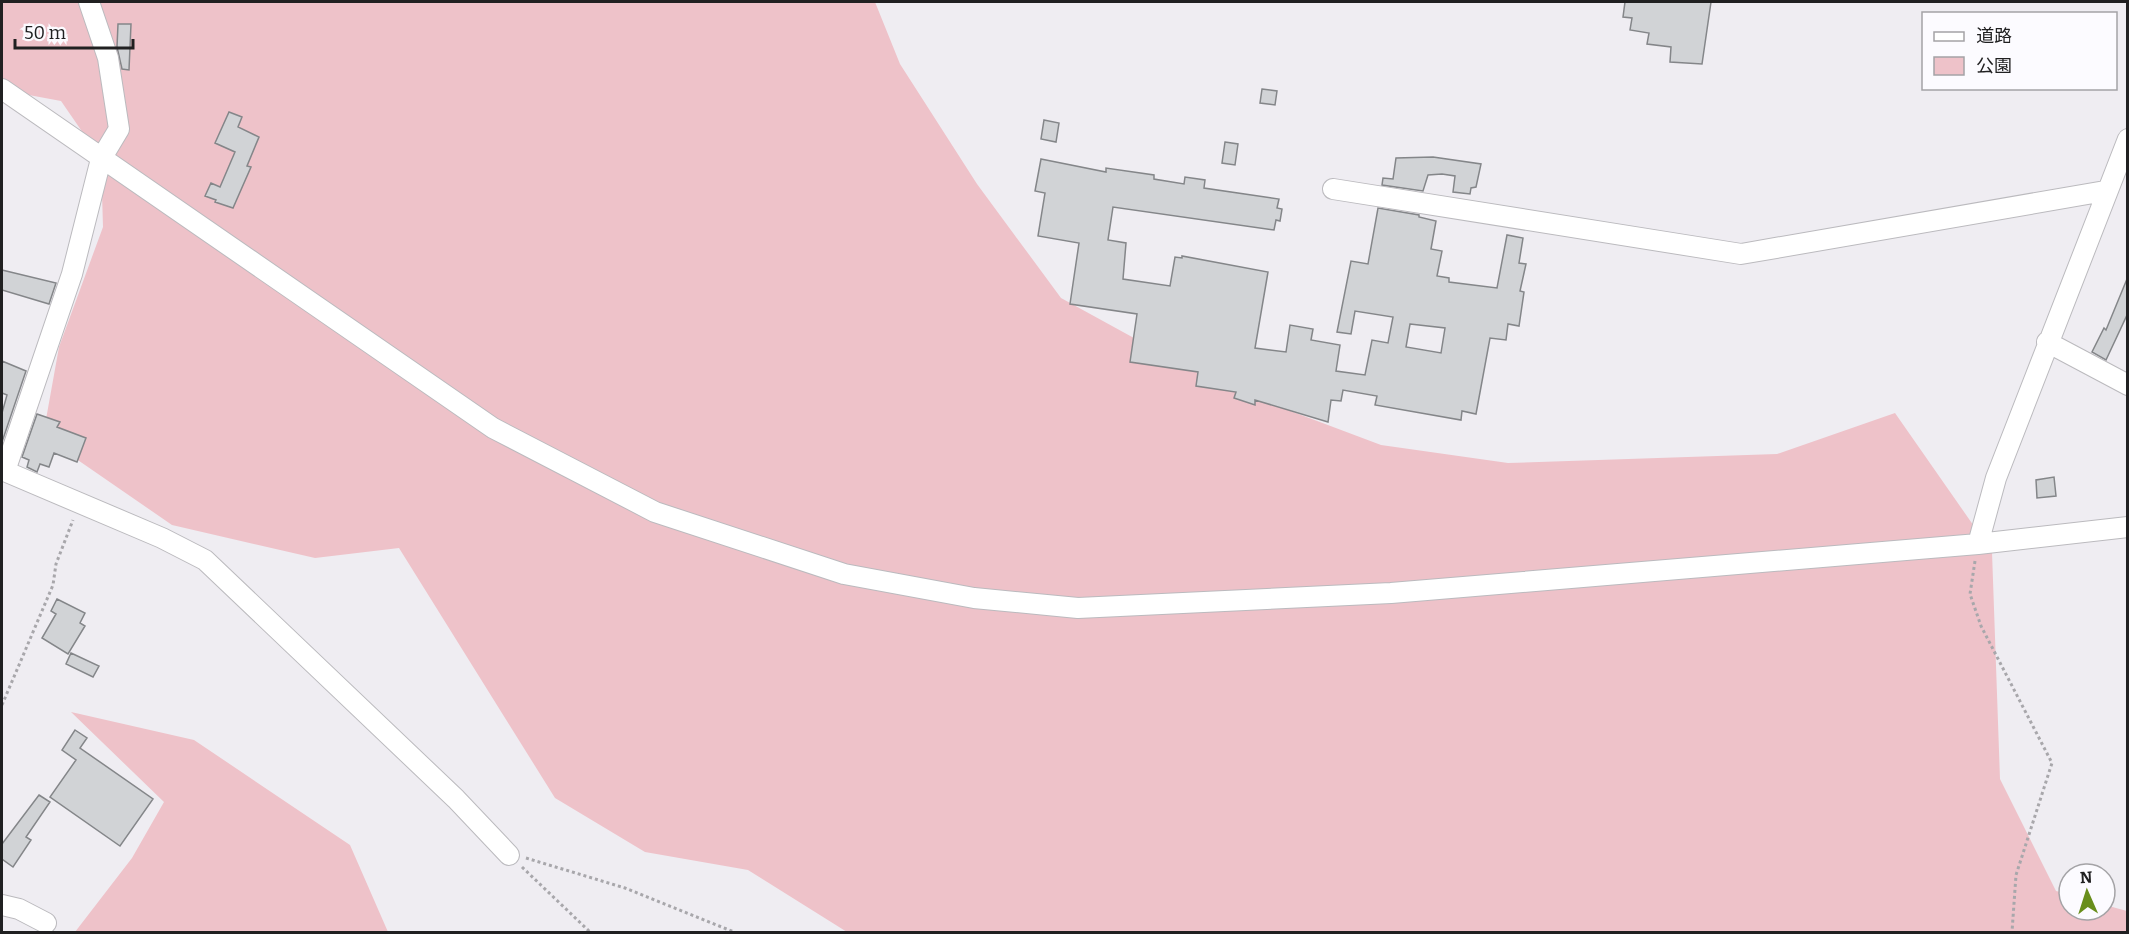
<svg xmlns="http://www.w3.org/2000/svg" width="2129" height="934" font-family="Bitter,'Noto Sans JP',serif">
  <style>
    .green { fill: #eec2c9 }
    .building { fill: #d1d3d6; stroke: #848689; stroke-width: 1.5; fill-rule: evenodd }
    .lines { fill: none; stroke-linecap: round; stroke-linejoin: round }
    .minor-casing { stroke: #bbbabe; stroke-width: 22 }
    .path { stroke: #a8a7ab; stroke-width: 3; stroke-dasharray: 3 3; stroke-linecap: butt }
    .minor { stroke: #fff; stroke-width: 20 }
  </style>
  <rect width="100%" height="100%" fill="#efedf2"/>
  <path class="green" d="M 2,2 L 875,2 L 900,64 L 977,184 L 1061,298 L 1216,383 L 1381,445 L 1508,463 L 1777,454 L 1895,413 L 1992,552 L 2000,779 L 2056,891 L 2069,894 L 2069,910 L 2105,910 L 2105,905 L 2127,911 L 2127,932 L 847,932 L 748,870 L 645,852 L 555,798 L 399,548 L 315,558 L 172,525 L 43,436 L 59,347 L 103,227 L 101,159 L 61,101 L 2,90 Z
    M 71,712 L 194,740 L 350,845 L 388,932 L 75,932 L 132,858 L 164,802 Z"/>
  <path class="building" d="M 1625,2 L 1711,2 L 1702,64 L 1670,62 L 1671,47 L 1647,44 L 1649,33 L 1630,30 L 1632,18 L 1623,17 Z
    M 118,24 L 131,24 L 129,70 L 122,69 L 117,47 Z
    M 1262,89 L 1277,91 L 1275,105 L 1260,103 Z
    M 229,112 L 242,117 L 238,127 L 259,137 L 247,166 L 251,167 L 233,208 L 215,202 L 216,200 L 205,196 L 211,183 L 220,187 L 235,152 L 215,143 Z
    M 1044,120 L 1059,123 L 1056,142 L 1041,139 Z
    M 1225,142 L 1238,144 L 1235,165 L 1222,163 Z
    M 1433,157 L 1481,164 L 1476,187 L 1471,188 L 1470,194 L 1453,192 L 1455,176 L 1442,174 L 1428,175 L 1423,191 L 1382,185 L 1383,178 L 1393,179 L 1396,158 Z
    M 1041,159 L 1106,172 L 1106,168 L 1154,175 L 1154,179 L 1184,184 L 1185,177 L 1205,180 L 1204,188 L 1279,199 L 1277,208 L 1282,209 L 1280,221 L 1276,220 L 1274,230 L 1113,207 L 1108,240 L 1126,243 L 1123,279 L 1170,286 L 1175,257 L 1182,258 L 1182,256 L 1268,272 L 1255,348 L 1286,352 L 1290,325 L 1313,329 L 1311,340 L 1340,345 L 1336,371 L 1365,375 L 1372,340 L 1388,343 L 1393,317 L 1355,311 L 1351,334 L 1337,332 L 1351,261 L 1368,264 L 1378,208 L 1419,215 L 1419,217 L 1436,221 L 1431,249 L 1442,251 L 1437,276 L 1449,278 L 1449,282 L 1497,288 L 1507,235 L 1523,238 L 1519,263 L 1526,264 L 1520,291 L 1524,292 L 1519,326 L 1508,324 L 1506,340 L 1490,338 L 1476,414 L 1462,411 L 1461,420 L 1375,405 L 1377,396 L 1343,390 L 1341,401 L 1331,400 L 1328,422 L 1255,400 L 1255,405 L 1234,398 L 1236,392 L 1196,386 L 1198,372 L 1130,362 L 1137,314 L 1070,304 L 1079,243 L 1038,236 L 1045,193 L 1035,191 ZM 1410,324 L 1445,328 L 1441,353 L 1406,347 Z
    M 2,270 L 56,283 L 49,304 L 2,290 Z
    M 2127,279 L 2127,315 L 2106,360 L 2092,352 L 2104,328 L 2106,330 Z
    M 2,361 L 26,371 L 2,442 L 2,413 L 7,395 L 2,393 Z
    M 37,414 L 60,422 L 57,427 L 86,438 L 77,462 L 54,453 L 49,467 L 40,464 L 37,472 L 27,467 L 29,460 L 22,457 Z
    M 2054,477 L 2056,496 L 2037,498 L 2036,480 Z
    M 57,599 L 85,613 L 80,623 L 85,626 L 68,654 L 42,638 L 56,614 L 51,611 Z
    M 71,653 L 99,666 L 93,677 L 66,664 Z
    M 75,730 L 87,738 L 80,748 L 153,799 L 120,846 L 50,797 L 76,760 L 62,750 Z
    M 39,795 L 50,802 L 26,837 L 31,840 L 13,867 L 2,859 L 2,844 Z"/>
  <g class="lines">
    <defs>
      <path id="minor" d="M 2,89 L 493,428 L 655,512 L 844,574 L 974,598 L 1078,608 L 1391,593 L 1978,544 L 2128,527
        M 1333,189 L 1741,254 L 2105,191
        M 2047,342 L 2128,385
        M 2,470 L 162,538 L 205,560 L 456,799 L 509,855
        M 5,471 L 72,274 L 101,159 L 119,129 L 108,58 L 89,2
        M 1978,544 L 1996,478 L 2128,139
        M 2,905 L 19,909 L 46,923"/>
    </defs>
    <use href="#minor" class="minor-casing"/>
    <path class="path" d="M 1975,561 L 1970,594 L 1981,626 L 2052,763 L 2016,875 L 2012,932
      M 2,705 L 53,585 L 56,564 L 73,520
      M 526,858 L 625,888 L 734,932
      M 522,867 L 590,932"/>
    <use href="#minor" class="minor"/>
  </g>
  <rect width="2129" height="934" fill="none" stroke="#202021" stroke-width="6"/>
  <rect x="1922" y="12" width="195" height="78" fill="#fcfbff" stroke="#a4a3a6" stroke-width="1.5"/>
  <rect x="1934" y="32" width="30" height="9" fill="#ffffff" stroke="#a4a3a6" stroke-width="1.5"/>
  <text x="1976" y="42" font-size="18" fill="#202021">道路</text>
  <rect x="1934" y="57" width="30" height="18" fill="#eec2c9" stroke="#a4a3a6" stroke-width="1.5"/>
  <text x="1976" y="72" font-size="18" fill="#202021">公園</text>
  <g transform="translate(2087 892) rotate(357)"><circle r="28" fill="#fcfbff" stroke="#a4a3a6" stroke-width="1.5"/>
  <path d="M0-4.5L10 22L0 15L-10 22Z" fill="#688e1b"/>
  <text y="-9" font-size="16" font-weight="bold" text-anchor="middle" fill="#202021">N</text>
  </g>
  <path d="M15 39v9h118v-9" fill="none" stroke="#202021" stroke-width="3"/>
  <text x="24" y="39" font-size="18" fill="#202021" stroke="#fcfbff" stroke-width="4.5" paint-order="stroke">50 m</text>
</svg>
